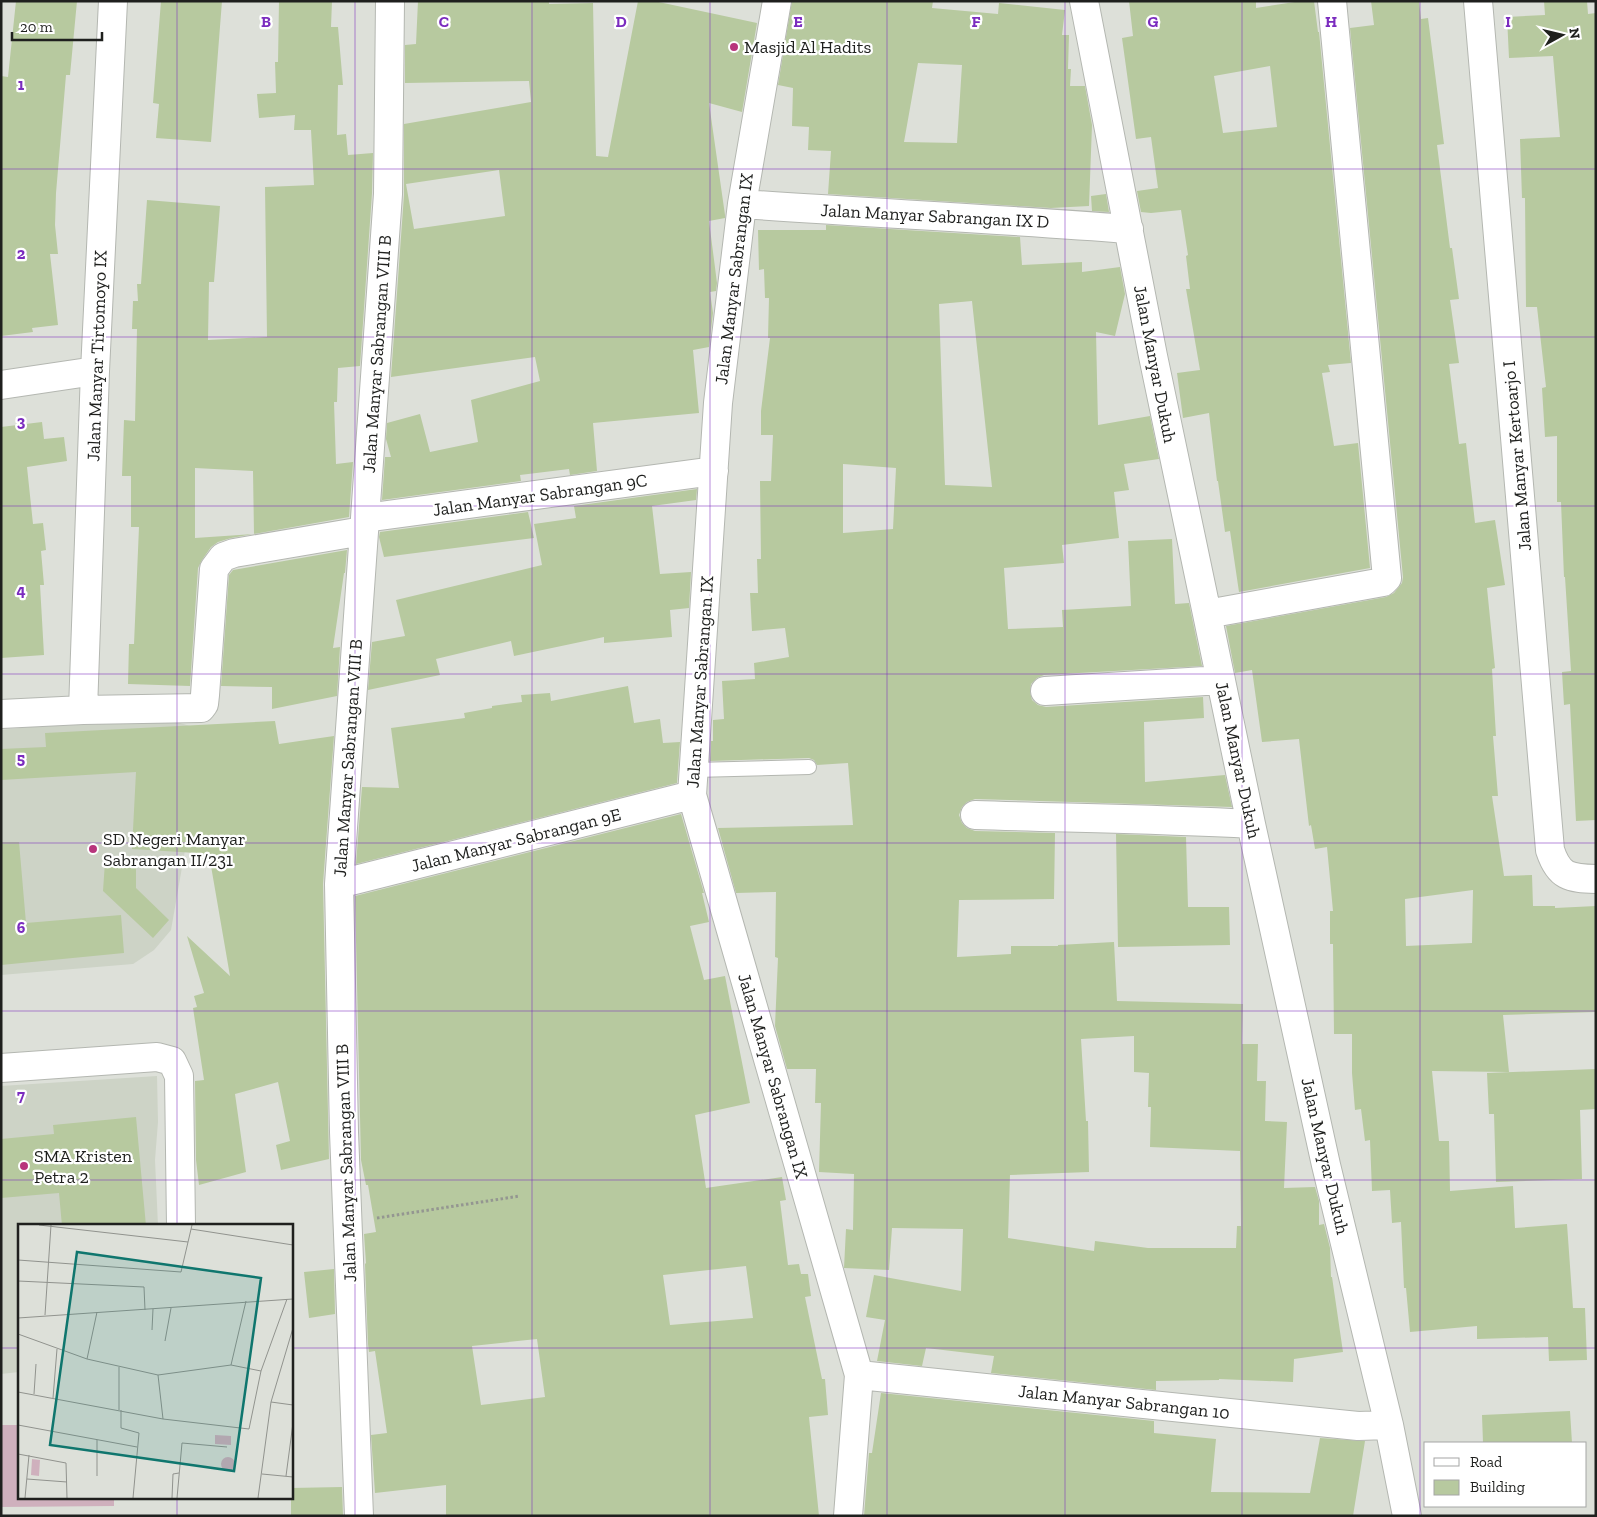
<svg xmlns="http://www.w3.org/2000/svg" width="1597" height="1517" font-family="'Zilla Slab',serif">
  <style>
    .built { fill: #cdd3c6 }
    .green { fill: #cfb0bd }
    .building { fill: #b7c99f; fill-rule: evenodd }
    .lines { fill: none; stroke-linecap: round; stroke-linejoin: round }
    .lane-casing { stroke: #b4b7b1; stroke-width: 16 }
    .street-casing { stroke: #b4b7b1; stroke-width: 30 }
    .path { stroke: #949691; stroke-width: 3; stroke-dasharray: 2.5 2.5; stroke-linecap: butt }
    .lane { stroke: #fff; stroke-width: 14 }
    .street { stroke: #fff; stroke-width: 28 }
    .grid { fill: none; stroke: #7b2cbf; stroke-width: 1; stroke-opacity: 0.55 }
    .poi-dot { fill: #b8357c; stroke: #fff; stroke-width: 2 }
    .labels { text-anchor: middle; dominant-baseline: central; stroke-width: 4.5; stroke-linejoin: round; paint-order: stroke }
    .poi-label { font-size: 18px; fill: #1f201e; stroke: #fff; text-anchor: start }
    .street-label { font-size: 18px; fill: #1f201e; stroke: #fff }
    .inset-road { fill: none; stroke: #91938e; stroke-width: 1 }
    .view { fill: #0f766e; fill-opacity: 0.15; stroke: #0f766e; stroke-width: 2.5 }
    .inset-edge { fill: none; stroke: #1f201e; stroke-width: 2.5 }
    .grid-label { font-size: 16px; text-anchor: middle; font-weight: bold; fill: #7b2cbf; stroke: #fff; stroke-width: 4.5; stroke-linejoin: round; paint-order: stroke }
  </style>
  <rect width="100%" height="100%" fill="#dde0d9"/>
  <path class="built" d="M 173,721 L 197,728 L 191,816 L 171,930 L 154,950 L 133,964 L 1,975 L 1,730 L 30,727 Z
    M 157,1076 L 158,1122 L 155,1160 L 158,1226 L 19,1226 L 19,1372 L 1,1374 L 1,1086 Z"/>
  <path class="green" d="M 1,1425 L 19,1425 L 19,1498 L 114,1498 L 114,1506 L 1,1507 Z"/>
  <path class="building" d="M 16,1 L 77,1 L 70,75 L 66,75 L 56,193 L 55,225 L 58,254 L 50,254 L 58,325 L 32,328 L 33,332 L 1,336 L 1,76 L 8,77 Z
    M 161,1 L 222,1 L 211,142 L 156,138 L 159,104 L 153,103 Z
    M 279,1 L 332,1 L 331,27 L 338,27 L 343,85 L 338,85 L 337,135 L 346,134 L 348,155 L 373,153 L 372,193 L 360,366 L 338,368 L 337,402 L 334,402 L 336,464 L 353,462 L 349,517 L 231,538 L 218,542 L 211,547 L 202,560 L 198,568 L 190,686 L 128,684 L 129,644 L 134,644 L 139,527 L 131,527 L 131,476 L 122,476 L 124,420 L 135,421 L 137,329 L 132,329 L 133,301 L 138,301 L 137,284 L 141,284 L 147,200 L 220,206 L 214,282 L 209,282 L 208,340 L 267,337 L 265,187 L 314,185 L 311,130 L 294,130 L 295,115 L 259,118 L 257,94 L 276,93 L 275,62 L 278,62 ZM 195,468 L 253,471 L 254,534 L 195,538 Z
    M 418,1 L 549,1 L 549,4 L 593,3 L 596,156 L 608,157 L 638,1 L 654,1 L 757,23 L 742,112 L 709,103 L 725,215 L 725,218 L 709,221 L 717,283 L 716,291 L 710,292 L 713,313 L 709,347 L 693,350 L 699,413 L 593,423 L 597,471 L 570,475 L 569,469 L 520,475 L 521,481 L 382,500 L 385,457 L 391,457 L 386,439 L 387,423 L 420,414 L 430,452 L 478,442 L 471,400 L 540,381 L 535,357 L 391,377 L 404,195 L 404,124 L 531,102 L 529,81 L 405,83 L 405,45 L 416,44 ZM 499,170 L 505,216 L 414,229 L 406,184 Z
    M 792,1 L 933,1 L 932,8 L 998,14 L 999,3 L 1065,10 L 1062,35 L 1069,35 L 1068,69 L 1071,69 L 1070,86 L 1085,86 L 1092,125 L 1089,206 L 1051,208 L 828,194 L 831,151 L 808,150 L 809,127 L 792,126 L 793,88 L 778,85 ZM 918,63 L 962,65 L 957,143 L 904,142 Z
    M 1129,1 L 1256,1 L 1256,8 L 1301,1 L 1314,1 L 1318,32 L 1319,32 L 1351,363 L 1328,365 L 1330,372 L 1322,373 L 1334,446 L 1358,443 L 1370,568 L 1239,592 L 1230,531 L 1225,532 L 1218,481 L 1217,481 L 1209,413 L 1183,418 L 1177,373 L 1200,370 L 1186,289 L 1190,289 L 1186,256 L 1188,255 L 1181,210 L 1151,213 L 1141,212 L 1137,191 L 1158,188 L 1151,137 L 1136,139 L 1122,38 L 1133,36 ZM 1270,66 L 1277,127 L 1223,133 L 1214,76 Z
    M 1371,1 L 1419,1 L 1421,19 L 1428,18 L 1444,144 L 1437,145 L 1450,248 L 1452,248 L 1459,299 L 1450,300 L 1459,363 L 1449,364 L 1459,444 L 1466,443 L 1475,523 L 1495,520 L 1505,585 L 1487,588 L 1495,668 L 1492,669 L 1496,736 L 1493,736 L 1498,796 L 1492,796 L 1504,876 L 1532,875 L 1533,906 L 1555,906 L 1555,908 L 1596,906 L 1596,1012 L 1503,1015 L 1509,1072 L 1432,1071 L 1439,1141 L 1449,1141 L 1450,1191 L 1513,1186 L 1515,1228 L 1567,1224 L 1573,1308 L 1585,1308 L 1587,1360 L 1549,1361 L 1548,1337 L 1477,1339 L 1477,1326 L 1410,1332 L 1406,1288 L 1404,1288 L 1401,1222 L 1392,1223 L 1390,1190 L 1372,1191 L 1370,1140 L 1365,1141 L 1361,1109 L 1355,1110 L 1352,1073 L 1352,1034 L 1334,1034 L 1333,944 L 1330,944 L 1330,911 L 1333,911 L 1327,847 L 1315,849 L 1311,825 L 1309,826 L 1299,739 L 1262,742 L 1252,670 L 1235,673 L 1226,626 L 1386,597 L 1394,593 L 1402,583 L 1403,577 L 1350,28 L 1374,25 ZM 1473,890 L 1472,943 L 1406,946 L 1405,899 Z
    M 1544,1 L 1587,1 L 1588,14 L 1596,13 L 1596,820 L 1576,821 L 1570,704 L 1564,705 L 1562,672 L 1571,671 L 1565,577 L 1564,577 L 1561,502 L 1557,502 L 1557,436 L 1545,437 L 1542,388 L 1546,387 L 1537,307 L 1526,307 L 1525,198 L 1522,198 L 1520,139 L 1560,137 L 1553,56 L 1509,58 L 1507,17 L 1545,15 Z
    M 1106,194 L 1109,212 L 1092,211 L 1091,196 Z
    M 826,225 L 1020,237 L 1022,265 L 1082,262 L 1082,272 L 1120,267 L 1125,294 L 1115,336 L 1096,332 L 1098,425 L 1150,416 L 1159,459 L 1124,464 L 1129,490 L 1114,492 L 1119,538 L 1062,545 L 1064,563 L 1004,568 L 1008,629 L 1063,627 L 1062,610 L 1131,606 L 1128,541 L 1172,539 L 1175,604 L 1189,603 L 1202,666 L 1044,675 L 1037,678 L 1031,684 L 1030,692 L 1032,700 L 1038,705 L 1046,707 L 1203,697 L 1204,718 L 1144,722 L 1145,782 L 1225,775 L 1232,807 L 975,799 L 967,802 L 962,807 L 959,815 L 962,823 L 967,828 L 975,831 L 1055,833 L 1054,899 L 959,900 L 957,957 L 1011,954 L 1011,946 L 1058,946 L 1058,945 L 1114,942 L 1117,1001 L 1243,1004 L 1242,1044 L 1258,1044 L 1257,1081 L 1266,1081 L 1265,1121 L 1287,1122 L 1284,1188 L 1315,1187 L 1319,1201 L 1319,1225 L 1324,1224 L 1330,1248 L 1331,1277 L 1332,1277 L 1343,1352 L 1294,1359 L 1293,1382 L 1219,1379 L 1219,1380 L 1156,1381 L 1156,1390 L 991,1373 L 994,1356 L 926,1348 L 922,1366 L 877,1361 L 885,1320 L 866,1317 L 874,1275 L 961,1291 L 963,1229 L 892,1228 L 889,1270 L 844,1268 L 846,1229 L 853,1230 L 854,1174 L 819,1172 L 821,1103 L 815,1103 L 816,1069 L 787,1069 L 775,1026 L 778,958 L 775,957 L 776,892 L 736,893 L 718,828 L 853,825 L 848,763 L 817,765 L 814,760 L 809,758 L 710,761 L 711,741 L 713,741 L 713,720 L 724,719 L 722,681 L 755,679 L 754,663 L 789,657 L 785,628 L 752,631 L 750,593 L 758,593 L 757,559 L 761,559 L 760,481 L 771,481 L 773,435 L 761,435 L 761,411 L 770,338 L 768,338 L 769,298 L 765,298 L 764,269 L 759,270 L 758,230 L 826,230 ZM 972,301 L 992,487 L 945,485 L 939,304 ZM 843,464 L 896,468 L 893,529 L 843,533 ZM 1134,1036 L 1134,1072 L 1149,1073 L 1148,1107 L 1151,1107 L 1150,1147 L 1240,1151 L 1241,1226 L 1237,1226 L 1236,1248 L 1148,1248 L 1095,1241 L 1094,1251 L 1008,1238 L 1010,1175 L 1089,1172 L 1088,1121 L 1086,1121 L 1081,1039 Z
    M 42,422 L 44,439 L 64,437 L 67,461 L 27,467 L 33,524 L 43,523 L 46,550 L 41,551 L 44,585 L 40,585 L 44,655 L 1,658 L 1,427 Z
    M 697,489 L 696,500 L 652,506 L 660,574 L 691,572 L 689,608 L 670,610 L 672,637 L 604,643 L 604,637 L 514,656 L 511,641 L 436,659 L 440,675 L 368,690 L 372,642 L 405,636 L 396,600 L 542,565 L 534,524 L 576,518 L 574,506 Z
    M 528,512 L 534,538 L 384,557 L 379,537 L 380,532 Z
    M 347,550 L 345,573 L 344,573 L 333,648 L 340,647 L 337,696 L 272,709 L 272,687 L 221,686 L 229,575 L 233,570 Z
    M 628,686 L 634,723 L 660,719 L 663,743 L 680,742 L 677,783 L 356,864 L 362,787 L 399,788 L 391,728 L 465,718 L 464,713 L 492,708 L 492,706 L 522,702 L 521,695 L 550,693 L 551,701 Z
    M 275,721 L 279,744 L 334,736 L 323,884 L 329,1159 L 281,1170 L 276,1145 L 290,1141 L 278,1082 L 235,1094 L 246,1172 L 199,1185 L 196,1160 L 195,1081 L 204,1080 L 193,1008 L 197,1007 L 194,996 L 204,993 L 187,936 L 230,976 L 211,866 L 212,854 L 132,849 L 136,772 L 1,780 L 1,749 L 46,747 L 45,733 Z
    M 681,814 L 704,893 L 702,893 L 709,922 L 690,926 L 704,980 L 725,976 L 750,1103 L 695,1115 L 706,1188 L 782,1177 L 786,1200 L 780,1201 L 788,1265 L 799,1264 L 801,1274 L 808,1274 L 811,1296 L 805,1297 L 822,1379 L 825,1379 L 828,1415 L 809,1417 L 819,1516 L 446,1516 L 446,1485 L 375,1493 L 371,1435 L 387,1433 L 375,1351 L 369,1352 L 368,1344 L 365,1264 L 366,1263 L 364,1234 L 376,1232 L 368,1185 L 366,1185 L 361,1160 L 355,896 ZM 746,1266 L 753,1318 L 670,1325 L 663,1275 ZM 537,1339 L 545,1397 L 481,1405 L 472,1346 Z
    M 1116,834 L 1186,837 L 1188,907 L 1229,907 L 1230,945 L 1118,947 Z
    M 1,842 L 19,842 L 26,923 L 121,915 L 124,953 L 1,965 Z
    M 105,862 L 136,864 L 136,888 L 169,920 L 153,938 L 103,891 Z
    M 1596,1069 L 1596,1109 L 1580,1110 L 1582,1179 L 1496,1182 L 1494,1114 L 1489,1114 L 1487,1073 Z
    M 136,1117 L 146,1226 L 62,1226 L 59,1193 L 1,1198 L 1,1139 L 54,1134 L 53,1125 Z
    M 334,1269 L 335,1314 L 309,1318 L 304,1272 Z
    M 881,1393 L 1154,1421 L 1154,1433 L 1216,1439 L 1211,1492 L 1310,1493 L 1320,1438 L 1365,1441 L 1353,1516 L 864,1516 L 869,1453 L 872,1453 Z
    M 1570,1411 L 1572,1443 L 1483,1443 L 1482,1415 Z
    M 342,1487 L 343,1516 L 291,1516 L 291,1488 Z"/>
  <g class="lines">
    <defs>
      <path id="lane" d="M 694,770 L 809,767"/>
      <path id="street" d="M 777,1 L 742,204 L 718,403 L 692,795 L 859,1375 L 848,1516
        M 1084,1 L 1153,356 L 1251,824 L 1326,1165 L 1389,1425 L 1407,1516
        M 1478,1 L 1550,850 C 1559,877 1569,878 1596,879
        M 742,204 C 871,213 1000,219 1129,229
        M 1,385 L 95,371
        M 365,518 L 714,471
        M 1207,614 L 1383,582 L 1387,578 L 1332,1
        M 1045,691 L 1221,680
        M 83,710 L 95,371 L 113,1
        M 1,714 L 83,710 L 201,708 L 204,704 L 205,695 L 214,569 L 223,557 L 234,553 L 363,531
        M 975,815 C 1067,818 1159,819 1251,824
        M 339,884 L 692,795
        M 1,1068 L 157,1057 L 172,1061 L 179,1076 L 181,1226
        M 859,1375 L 1358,1426 L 1389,1425
        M 359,1516 L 344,1132 L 339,884 L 388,194 L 390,1"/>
    </defs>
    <use href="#lane" class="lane-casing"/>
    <use href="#street" class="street-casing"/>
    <path class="path" d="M 377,1218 L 520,1196"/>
    <use href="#lane" class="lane"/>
    <use href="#street" class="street"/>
  </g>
  <path class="grid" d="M 177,1 L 177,1226M 355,1 L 355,1516M 532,1 L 532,1516M 710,1 L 710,1516M 887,1 L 887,1516M 1065,1 L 1065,1516M 1242,1 L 1242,1516M 1420,1 L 1420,1516M 1,169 L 1596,169M 1,337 L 1596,337M 1,506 L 1596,506M 1,674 L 1596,674M 1,843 L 1596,843M 1,1011 L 1596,1011M 1,1180 L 1596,1180M 1,1348 L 19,1348M 291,1348 L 1596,1348M 177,1498 L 177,1516"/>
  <g class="poi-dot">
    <circle cx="734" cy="47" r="5"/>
    <circle cx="93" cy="849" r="5"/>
    <circle cx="24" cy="1166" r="5"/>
  </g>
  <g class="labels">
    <g class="poi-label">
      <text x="744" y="47">Masjid Al Hadits</text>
      <text x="103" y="839">SD Negeri Manyar<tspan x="103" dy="21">Sabrangan II/231</tspan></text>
      <text x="34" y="1156">SMA Kristen<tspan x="34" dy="21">Petra 2</tspan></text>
    </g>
    <g class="street-label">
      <text transform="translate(935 216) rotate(3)">Jalan Manyar Sabrangan IX D</text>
      <text transform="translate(734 279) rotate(-83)">Jalan Manyar Sabrangan IX</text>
      <text transform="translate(377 354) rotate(-86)">Jalan Manyar Sabrangan VIII B</text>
      <text transform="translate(97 356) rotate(-88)">Jalan Manyar Tirtomoyo IX</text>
      <text transform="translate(1155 364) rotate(79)">Jalan Manyar Dukuh</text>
      <text transform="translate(1517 456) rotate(-95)">Jalan Manyar Kertoarjo I</text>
      <text transform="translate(540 495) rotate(-8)">Jalan Manyar Sabrangan 9C</text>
      <text transform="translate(700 682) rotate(-86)">Jalan Manyar Sabrangan IX</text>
      <text transform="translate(348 758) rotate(-86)">Jalan Manyar Sabrangan VIII B</text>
      <text transform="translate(1238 760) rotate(78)">Jalan Manyar Dukuh</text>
      <text transform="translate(516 840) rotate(-14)">Jalan Manyar Sabrangan 9E</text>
      <text transform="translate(773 1076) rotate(74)">Jalan Manyar Sabrangan IX</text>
      <text transform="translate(1325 1156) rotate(77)">Jalan Manyar Dukuh</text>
      <text transform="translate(346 1163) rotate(-92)">Jalan Manyar Sabrangan VIII B</text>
      <text transform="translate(1124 1402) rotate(6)">Jalan Manyar Sabrangan 10</text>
    </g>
  </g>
  <g transform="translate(18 1224)">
    <rect width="275" height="275" fill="#dde0d9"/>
    <path d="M 197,211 L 213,212 L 213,221 L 197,220 ZM203 240a7 7 0 1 1 14 0a7 7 0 1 1-14 0ZM 14,235 L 22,236 L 21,252 L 13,251 Z" fill="#cfb0bd"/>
    <path class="inset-road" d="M 21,1 L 170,18M 173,5 L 275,21M 0,36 L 163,48 L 174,1M 0,57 L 126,63 L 127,86M 27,91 L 33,1M 0,94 L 275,75M 134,106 L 135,85M 0,110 L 69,135 L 140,151 L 213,141 L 243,147M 147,117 L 153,84M 69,135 L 79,88M 213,141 L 228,77M 140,151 L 145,195M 0,168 L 145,195 L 231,205 L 243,147 L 269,75M 16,170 L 18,140M 35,174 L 39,125M 253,178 L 275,181M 101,186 L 101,143M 103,186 L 103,204 L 121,209 L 115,274M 0,201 L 119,223M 79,216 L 79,252M 0,230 L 48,239 L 49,274M 244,250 L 275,253M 268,252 L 275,199M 9,255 L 49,258M 7,274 L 11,231M 154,274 L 155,250 L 161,249M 159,274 L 164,219 L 209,223M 240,274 L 253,178 L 275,104"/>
    <path class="view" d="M 59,28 L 243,54 L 216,247 L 32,221 Z"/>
    <rect width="275" height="275" class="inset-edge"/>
  </g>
  <g class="grid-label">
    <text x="266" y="27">B</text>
    <text x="444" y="27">C</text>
    <text x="621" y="27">D</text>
    <text x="798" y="27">E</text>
    <text x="976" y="27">F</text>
    <text x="1153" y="27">G</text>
    <text x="1331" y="27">H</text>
    <text x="1508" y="27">I</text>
    <text x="21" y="90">1</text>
    <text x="21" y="259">2</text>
    <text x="21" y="427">3</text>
    <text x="21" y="596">4</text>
    <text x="21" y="764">5</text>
    <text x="21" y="933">6</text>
    <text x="21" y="1101">7</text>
  </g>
  <rect width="1597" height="1517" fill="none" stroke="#1f201e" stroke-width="5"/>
  <rect x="1424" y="1442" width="162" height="65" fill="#ffffff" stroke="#a5a6a5"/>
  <rect x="1434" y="1458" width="25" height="8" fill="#ffffff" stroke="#a5a6a5"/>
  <text x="1470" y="1467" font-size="15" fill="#1f201e">Road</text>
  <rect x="1434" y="1480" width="25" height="15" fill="#b7c99f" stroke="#a5a6a5"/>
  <text x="1470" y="1492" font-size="15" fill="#1f201e">Building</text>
  <g transform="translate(1562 35) rotate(82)" stroke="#ffffff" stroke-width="4" paint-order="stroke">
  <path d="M0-4L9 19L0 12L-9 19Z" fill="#1f201e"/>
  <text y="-8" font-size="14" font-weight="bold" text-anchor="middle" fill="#1f201e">N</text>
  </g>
  <path d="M12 32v8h90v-8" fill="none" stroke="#1f201e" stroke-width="2.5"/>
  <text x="20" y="32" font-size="15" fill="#1f201e" stroke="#ffffff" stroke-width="4" paint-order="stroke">20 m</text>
</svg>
